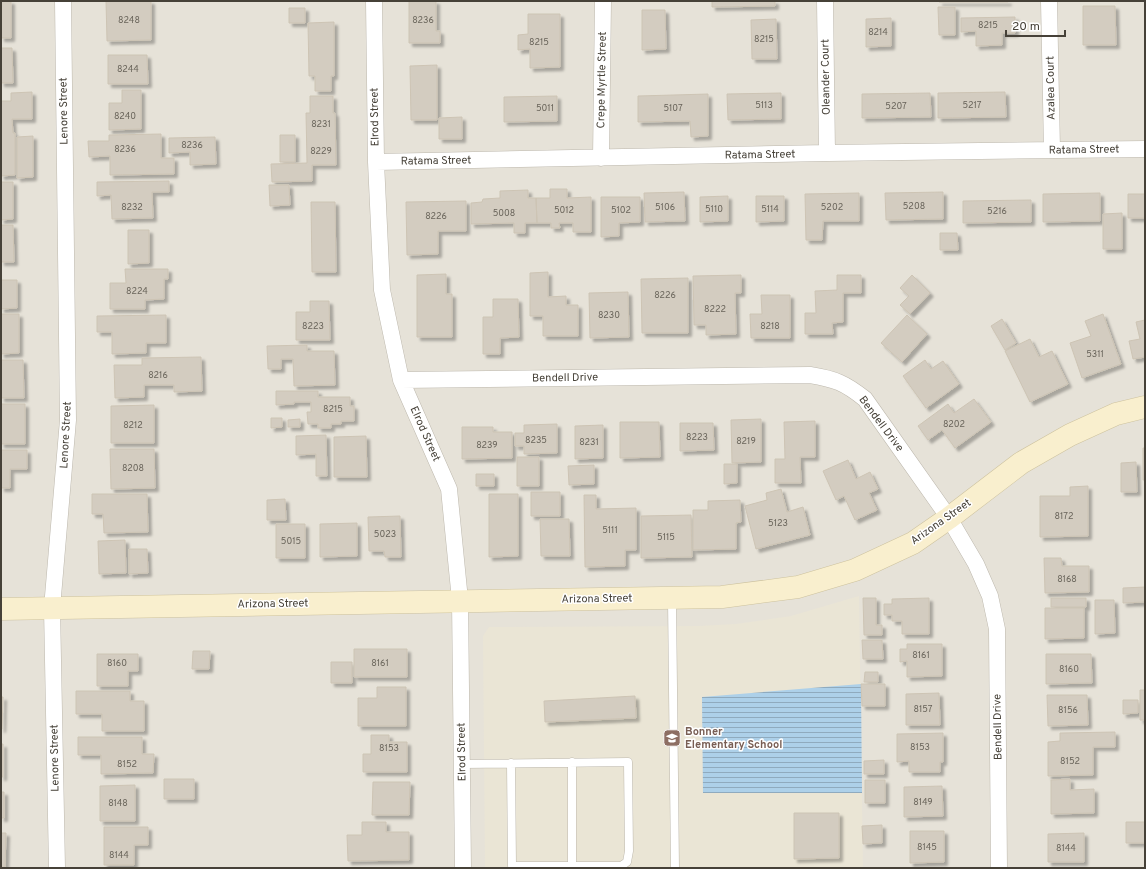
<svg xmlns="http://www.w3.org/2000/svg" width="1146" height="869" font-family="Overpass,sans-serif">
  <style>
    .residential { fill: #e6e2d8 }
    .education { fill: #eae5d5 }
    .water { fill: url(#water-rules) }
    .building { fill: #d3ccc0; stroke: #cdc4b4; filter: url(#shadow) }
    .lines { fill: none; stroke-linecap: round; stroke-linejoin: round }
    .lane-casing { stroke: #bdb8ad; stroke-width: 9 }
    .street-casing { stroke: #bdb8ad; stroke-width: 17 }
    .secondary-casing { stroke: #cdc29e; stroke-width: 23 }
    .lane { stroke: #fff; stroke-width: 8 }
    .street { stroke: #fff; stroke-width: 16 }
    .secondary { stroke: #f9efce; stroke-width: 22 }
    .labels { text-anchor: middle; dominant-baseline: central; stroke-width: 3; stroke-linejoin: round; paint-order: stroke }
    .number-label { font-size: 9px; fill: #69645a }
    .street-label { font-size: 11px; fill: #464138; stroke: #fff }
    .education-label { font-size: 11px; font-weight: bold; fill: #785e54; stroke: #fff; text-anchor: start }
  </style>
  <defs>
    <pattern id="water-rules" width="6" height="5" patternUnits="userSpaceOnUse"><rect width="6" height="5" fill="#add0e9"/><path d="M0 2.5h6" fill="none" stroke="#8faabe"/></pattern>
    <filter id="shadow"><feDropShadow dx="3.5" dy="3.5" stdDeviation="1" flood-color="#0004"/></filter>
  </defs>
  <rect width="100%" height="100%" fill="#f3f0ea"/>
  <path class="residential" d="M 1,1 L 1145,1 L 1145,868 L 1,868 Z"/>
  <path class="education" d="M 859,596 L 863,868 L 485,868 L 483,636 L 489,627 L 699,626 L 736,624 L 791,616 Z"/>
  <path class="water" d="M 861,684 L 862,793 L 703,793 L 702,697 Z"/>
  <path class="building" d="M 1,1 L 11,1 L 11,38 L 1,38 Z
    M 106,1 L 151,1 L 151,40 L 107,41 Z
    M 409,1 L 436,1 L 436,31 L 440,31 L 440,43 L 409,43 Z
    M 712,1 L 775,1 L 775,6 L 712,7 Z
    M 939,1 L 1008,1 L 1008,2 L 939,2 Z
    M 1083,6 L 1115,6 L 1116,45 L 1083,45 Z
    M 938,7 L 955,7 L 955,35 L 939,35 Z
    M 289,8 L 305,8 L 305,23 L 289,23 Z
    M 642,10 L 665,10 L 666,49 L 642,50 Z
    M 528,14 L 560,14 L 560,67 L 530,68 L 530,49 L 518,50 L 518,35 L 528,34 Z
    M 1015,17 L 1015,33 L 1002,33 L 1002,45 L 976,46 L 976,31 L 961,32 L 961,18 Z
    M 891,18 L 891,46 L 866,47 L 866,19 Z
    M 776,19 L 777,59 L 752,59 L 751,20 Z
    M 334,22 L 334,76 L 331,76 L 331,91 L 315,91 L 315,76 L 309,76 L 308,23 Z
    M 1,48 L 12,48 L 13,83 L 1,83 Z
    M 108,55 L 147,55 L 148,84 L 108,84 Z
    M 437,65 L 437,120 L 411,120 L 410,66 Z
    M 122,90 L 141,90 L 141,129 L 109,130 L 109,103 L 122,103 Z
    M 32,92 L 32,119 L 12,119 L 13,133 L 15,133 L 15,175 L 1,176 L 1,101 L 11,101 L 11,93 Z
    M 1005,92 L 1006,117 L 938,118 L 938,93 Z
    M 781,93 L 781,119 L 728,120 L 727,94 Z
    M 930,93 L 931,117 L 862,118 L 862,94 Z
    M 708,94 L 708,136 L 691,137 L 690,121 L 638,122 L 638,96 Z
    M 310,96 L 333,96 L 333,113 L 335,113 L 336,165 L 312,165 L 312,181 L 272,182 L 271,164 L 307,163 L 306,113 L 310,113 Z
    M 557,96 L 557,121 L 504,122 L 504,97 Z
    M 462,117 L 462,139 L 439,139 L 439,118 Z
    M 161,134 L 161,158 L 174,158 L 174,174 L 110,175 L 110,156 L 89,157 L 88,141 L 109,141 L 109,135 Z
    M 280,135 L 295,135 L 295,162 L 280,162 Z
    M 33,136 L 33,177 L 17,178 L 17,137 Z
    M 215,137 L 216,164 L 190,165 L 190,152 L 169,153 L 169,138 Z
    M 169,181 L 169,192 L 152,192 L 153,218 L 112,219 L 111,195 L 97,196 L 97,182 Z
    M 1,182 L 13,182 L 13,219 L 1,220 Z
    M 269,185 L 289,185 L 290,205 L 270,206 Z
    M 550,189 L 567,189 L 567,198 L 591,197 L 591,232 L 573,232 L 573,223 L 559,223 L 560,228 L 551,228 L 551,223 L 537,223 L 536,198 L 550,198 Z
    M 528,190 L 528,198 L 536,198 L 537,223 L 525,223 L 525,233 L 514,233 L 514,223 L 471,224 L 471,203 L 482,202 L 483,199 L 500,198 L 500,191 Z
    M 684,192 L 685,221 L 645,222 L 644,193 Z
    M 943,192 L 943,219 L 886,220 L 885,193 Z
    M 859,193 L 859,221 L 823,221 L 822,240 L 806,240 L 805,194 Z
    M 1100,193 L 1100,221 L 1043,222 L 1043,194 Z
    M 1128,194 L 1145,194 L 1145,218 L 1128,218 Z
    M 728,196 L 728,221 L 700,222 L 700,197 Z
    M 756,196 L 784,196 L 784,221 L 756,222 Z
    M 601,197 L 640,197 L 640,222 L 619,223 L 619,236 L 601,237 Z
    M 1031,200 L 1031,222 L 963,223 L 963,201 Z
    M 466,201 L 466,231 L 438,231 L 438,254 L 407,255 L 406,202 Z
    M 311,202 L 335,202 L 336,272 L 312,272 Z
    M 1122,213 L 1122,249 L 1103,249 L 1103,214 Z
    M 1,225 L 13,225 L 14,262 L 1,262 Z
    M 128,230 L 149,230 L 149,263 L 128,264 Z
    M 940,233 L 957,233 L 958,250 L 940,250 Z
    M 125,269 L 168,269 L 168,279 L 164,279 L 164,299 L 145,300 L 145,309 L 110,309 L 110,283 L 126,283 Z
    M 548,272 L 548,297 L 566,296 L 566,305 L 578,305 L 578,336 L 543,336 L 543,316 L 530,316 L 530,273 Z
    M 446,274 L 446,294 L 452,294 L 452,337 L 417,337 L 417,275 Z
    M 741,275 L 741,293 L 735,293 L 736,334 L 706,335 L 706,325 L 694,325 L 693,276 Z
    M 837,275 L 861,275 L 861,293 L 843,293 L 843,322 L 832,323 L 833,334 L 805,334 L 805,313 L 816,313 L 815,291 L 837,290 Z
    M 912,275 L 930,293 L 910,314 L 900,305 L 909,296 L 900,288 Z
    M 688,278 L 688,333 L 642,333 L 641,279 Z
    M 1,280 L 17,280 L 17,308 L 1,309 Z
    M 628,292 L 629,337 L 590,338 L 589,293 Z
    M 761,295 L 790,295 L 790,338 L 751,338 L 750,314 L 762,314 Z
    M 493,299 L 518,299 L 519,337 L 500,338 L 500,354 L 483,354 L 483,317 L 493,317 Z
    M 310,301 L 329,301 L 330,340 L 296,340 L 296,312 L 310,312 Z
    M 1,314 L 19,314 L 19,353 L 1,354 Z
    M 1103,314 L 1121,364 L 1082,378 L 1070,343 L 1091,336 L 1085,321 Z
    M 166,315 L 166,343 L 146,343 L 146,353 L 112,354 L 112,332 L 97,332 L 97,316 Z
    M 907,315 L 927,334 L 902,362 L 881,343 Z
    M 1002,319 L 1016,343 L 1005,350 L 991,326 Z
    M 1145,320 L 1145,357 L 1133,359 L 1129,341 L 1140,339 L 1136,322 Z
    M 1030,339 L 1039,357 L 1052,351 L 1068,384 L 1030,402 L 1005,351 Z
    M 307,345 L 307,351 L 334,351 L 335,385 L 294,386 L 293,359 L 281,359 L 281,369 L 268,369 L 267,346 Z
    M 201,357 L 202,391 L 174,392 L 174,385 L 144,385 L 144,397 L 115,398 L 114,365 L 142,365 L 142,358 Z
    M 1,360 L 23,360 L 24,398 L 1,398 Z
    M 925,360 L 931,369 L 943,361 L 959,384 L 926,408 L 903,376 Z
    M 276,391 L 318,391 L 318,397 L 350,397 L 350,406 L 354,406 L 354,421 L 341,421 L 341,424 L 331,424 L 331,428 L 318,428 L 318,424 L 308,424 L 307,412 L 311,412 L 311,402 L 294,402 L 294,404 L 276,405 Z
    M 974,399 L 991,422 L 955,448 L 942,430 L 928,440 L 918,426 L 948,404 L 954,413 Z
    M 1,404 L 25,404 L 25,444 L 1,444 Z
    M 154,405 L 154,443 L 111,443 L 111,406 Z
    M 271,418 L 282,418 L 282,427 L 271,428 Z
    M 300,419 L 300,427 L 288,427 L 288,420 Z
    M 761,419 L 761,462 L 732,463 L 731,420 Z
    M 815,421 L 815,457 L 800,457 L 801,483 L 775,483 L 775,459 L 785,459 L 784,422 Z
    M 620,422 L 659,422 L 660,457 L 620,458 Z
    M 680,423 L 713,423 L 714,450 L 680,451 Z
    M 557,424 L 557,453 L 524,454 L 524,446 L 515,446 L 515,433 L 524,433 L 524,425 Z
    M 603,425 L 603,458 L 575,459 L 575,426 Z
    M 462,427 L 493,427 L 493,432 L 512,432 L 512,458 L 462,459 Z
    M 326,435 L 327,476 L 316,476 L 316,454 L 296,455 L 296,436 Z
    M 366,436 L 367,477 L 334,477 L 334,437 Z
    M 1143,448 L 1145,448 L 1145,480 L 1143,480 Z
    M 110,449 L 154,449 L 155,488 L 111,489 Z
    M 1,450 L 27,450 L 27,469 L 10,469 L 10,488 L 1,488 Z
    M 517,457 L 539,457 L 539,486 L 517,486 Z
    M 848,460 L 856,479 L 870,472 L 878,489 L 869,493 L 877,510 L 855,520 L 844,496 L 836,500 L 823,471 Z
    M 1136,462 L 1137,492 L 1121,492 L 1121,463 Z
    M 724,464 L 737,464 L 737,483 L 724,484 Z
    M 594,465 L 594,484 L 569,485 L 568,466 Z
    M 476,474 L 494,474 L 494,486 L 476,486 Z
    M 1088,486 L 1088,536 L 1040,537 L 1040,496 L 1070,496 L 1070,487 Z
    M 781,489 L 787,512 L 803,507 L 810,535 L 756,549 L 745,506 L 767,500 L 766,493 Z
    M 531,492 L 560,492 L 560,516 L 531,516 Z
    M 92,494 L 147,494 L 148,532 L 104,533 L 103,514 L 92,514 Z
    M 489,494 L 518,494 L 518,556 L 489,557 Z
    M 584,495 L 596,495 L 596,509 L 636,508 L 636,550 L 625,550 L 625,566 L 585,567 Z
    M 285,499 L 286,520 L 267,520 L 267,500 Z
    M 740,500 L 741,522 L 736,523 L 736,549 L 693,550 L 693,510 L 708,510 L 708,501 Z
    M 691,515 L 692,557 L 641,558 L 641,516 Z
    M 400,516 L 401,557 L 385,557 L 384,551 L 369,551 L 368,517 Z
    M 540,519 L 569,519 L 570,556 L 541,556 Z
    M 357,523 L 357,556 L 320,557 L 320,524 Z
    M 276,524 L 305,524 L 305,558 L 276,558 Z
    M 125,540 L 126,573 L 99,574 L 98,541 Z
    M 129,549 L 147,549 L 148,573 L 129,574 Z
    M 1044,558 L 1061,558 L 1062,566 L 1089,566 L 1089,592 L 1045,593 Z
    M 1145,587 L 1145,602 L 1123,603 L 1123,588 Z
    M 863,598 L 876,598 L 876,625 L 882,625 L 882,635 L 864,635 Z
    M 929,598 L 929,634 L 902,634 L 902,621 L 892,621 L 892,615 L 884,615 L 884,604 L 892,604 L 892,599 Z
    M 1051,598 L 1086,598 L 1086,607 L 1051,607 Z
    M 1095,600 L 1114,600 L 1115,633 L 1095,634 Z
    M 1045,608 L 1084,608 L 1084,638 L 1045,639 Z
    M 862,640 L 882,640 L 883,659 L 863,659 Z
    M 907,644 L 942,644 L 942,676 L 907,677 L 907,661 L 900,662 L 900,649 L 907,649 Z
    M 354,649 L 407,649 L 407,677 L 354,677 Z
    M 193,651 L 210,651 L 209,669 L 192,669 Z
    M 97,654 L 138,654 L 138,671 L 128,671 L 128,686 L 97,686 Z
    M 1046,654 L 1091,654 L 1092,683 L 1046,684 Z
    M 331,662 L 352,662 L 352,683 L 331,683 Z
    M 865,672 L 878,672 L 878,682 L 864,682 Z
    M 861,684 L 885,684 L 885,706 L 862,706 Z
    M 377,687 L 406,687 L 406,726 L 358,726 L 358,698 L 377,698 Z
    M 1140,690 L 1145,690 L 1145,720 L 1140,720 Z
    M 76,691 L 130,691 L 130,701 L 144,701 L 144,731 L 102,731 L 102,714 L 76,714 Z
    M 939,693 L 940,725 L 906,725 L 906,694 Z
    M 1047,695 L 1087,695 L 1088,725 L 1048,726 Z
    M 635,696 L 636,718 L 545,722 L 544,701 Z
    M 1,697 L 3,697 L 2,729 L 1,729 Z
    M 1123,700 L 1138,700 L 1138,713 L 1123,714 Z
    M 1115,732 L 1115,747 L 1093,747 L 1093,775 L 1048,776 L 1048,742 L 1060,741 L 1060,733 Z
    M 943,733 L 943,762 L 940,762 L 940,772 L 909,772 L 909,761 L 897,762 L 897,734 Z
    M 371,735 L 389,735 L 389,742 L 407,742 L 407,772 L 363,772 L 363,754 L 371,754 Z
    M 78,737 L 142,737 L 142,754 L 154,754 L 153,773 L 101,774 L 101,755 L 78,755 Z
    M 1,744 L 3,744 L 3,777 L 1,777 Z
    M 884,760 L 884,774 L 864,774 L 864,761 Z
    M 164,779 L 194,779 L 194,799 L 164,799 Z
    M 1070,779 L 1070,790 L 1094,789 L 1094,813 L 1051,814 L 1051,780 Z
    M 865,780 L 885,780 L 885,803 L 865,803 Z
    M 373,782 L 410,782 L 409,815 L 372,815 Z
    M 135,785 L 135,821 L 100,821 L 100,786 Z
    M 942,786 L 943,816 L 904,817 L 904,787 Z
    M 1,792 L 4,792 L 4,818 L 1,818 Z
    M 794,813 L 839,813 L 839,858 L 794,859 Z
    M 362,822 L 386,822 L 386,832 L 409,832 L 409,860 L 348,861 L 347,835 L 362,835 Z
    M 1126,822 L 1145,822 L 1145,843 L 1126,843 Z
    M 882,825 L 882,843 L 863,844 L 862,826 Z
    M 104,827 L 148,827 L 148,845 L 134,845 L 134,865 L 104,865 Z
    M 910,831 L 944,831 L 944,862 L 910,863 Z
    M 1,833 L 6,833 L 5,867 L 1,867 Z
    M 1084,833 L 1084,862 L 1048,862 L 1048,834 Z"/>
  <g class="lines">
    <defs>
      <path id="lane" d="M 672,599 L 675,868
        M 462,764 L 628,762 L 629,851 L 627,862 L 621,866 L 512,866 L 511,763
        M 572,866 L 572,762"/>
      <path id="street" d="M 374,1 L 376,162 L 382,290 L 401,380 L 449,489 L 460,600 L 463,868
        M 825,1 L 827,153
        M 1049,1 L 1052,150
        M 601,158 L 603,1
        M 376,162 L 827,153 L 1145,149
        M 401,380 L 810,375 C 835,379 845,383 865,399 L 949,518 L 976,564 L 990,596 L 997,629 L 999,868
        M 57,868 L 52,608 L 68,420 L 63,1"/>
      <path id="secondary" d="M 1,609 L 722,597 L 798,587 L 855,570 L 913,543 L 949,518 L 1021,463 L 1070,435 L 1116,414 L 1145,407"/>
    </defs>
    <use href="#lane" class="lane-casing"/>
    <use href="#street" class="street-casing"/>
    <use href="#secondary" class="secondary-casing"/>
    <use href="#lane" class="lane"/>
    <use href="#street" class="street"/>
    <use href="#secondary" class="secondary"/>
  </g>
  <defs>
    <symbol id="school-square" viewBox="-11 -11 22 22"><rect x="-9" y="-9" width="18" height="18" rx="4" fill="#8d6e63" stroke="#fff"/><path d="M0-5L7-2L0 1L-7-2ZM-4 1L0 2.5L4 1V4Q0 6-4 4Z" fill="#fff"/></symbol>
  </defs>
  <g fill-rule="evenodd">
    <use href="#school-square" x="662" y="728" width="20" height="20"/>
  </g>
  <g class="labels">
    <g class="number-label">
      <text x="129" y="20">8248</text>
      <text x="423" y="20">8236</text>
      <text x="988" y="25">8215</text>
      <text x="878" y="32">8214</text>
      <text x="764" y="39">8215</text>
      <text x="539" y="42">8215</text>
      <text x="128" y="69">8244</text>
      <text x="764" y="105">5113</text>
      <text x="972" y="105">5217</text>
      <text x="896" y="106">5207</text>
      <text x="545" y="108">5011</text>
      <text x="673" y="108">5107</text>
      <text x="125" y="116">8240</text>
      <text x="321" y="124">8231</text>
      <text x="192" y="145">8236</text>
      <text x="125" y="149">8236</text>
      <text x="321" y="151">8229</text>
      <text x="914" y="206">5208</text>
      <text x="132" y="207">8232</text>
      <text x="665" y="207">5106</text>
      <text x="832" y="207">5202</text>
      <text x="714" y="209">5110</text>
      <text x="770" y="209">5114</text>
      <text x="564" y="210">5012</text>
      <text x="621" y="210">5102</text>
      <text x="997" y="211">5216</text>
      <text x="504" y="213">5008</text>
      <text x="436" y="216">8226</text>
      <text x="137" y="291">8224</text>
      <text x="665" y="295">8226</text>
      <text x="715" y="309">8222</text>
      <text x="609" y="315">8230</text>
      <text x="313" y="326">8223</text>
      <text x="770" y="326">8218</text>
      <text x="1095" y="354">5311</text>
      <text x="158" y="375">8216</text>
      <text x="333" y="409">8215</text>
      <text x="954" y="424">8202</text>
      <text x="133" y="425">8212</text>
      <text x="697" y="437">8223</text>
      <text x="536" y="440">8235</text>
      <text x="746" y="441">8219</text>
      <text x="589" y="442">8231</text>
      <text x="487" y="445">8239</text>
      <text x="133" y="468">8208</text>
      <text x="1064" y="516">8172</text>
      <text x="778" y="523">5123</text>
      <text x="610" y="530">5111</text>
      <text x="385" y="534">5023</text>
      <text x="666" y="537">5115</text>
      <text x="291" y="541">5015</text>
      <text x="1067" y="579">8168</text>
      <text x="921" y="655">8161</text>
      <text x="117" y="663">8160</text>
      <text x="380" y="663">8161</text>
      <text x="1069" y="669">8160</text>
      <text x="923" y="709">8157</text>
      <text x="1068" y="710">8156</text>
      <text x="920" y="747">8153</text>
      <text x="389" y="748">8153</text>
      <text x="1070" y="761">8152</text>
      <text x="127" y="764">8152</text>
      <text x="923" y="802">8149</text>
      <text x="118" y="803">8148</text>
      <text x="927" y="847">8145</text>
      <text x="1066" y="848">8144</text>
      <text x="119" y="855">8144</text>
    </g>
    <g class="street-label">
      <text transform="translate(826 77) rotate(-91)">Oleander Court</text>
      <text transform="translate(602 80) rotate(-89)">Crepe Myrtle Street</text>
      <text transform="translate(1051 88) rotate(-91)">Azalea Court</text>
      <text transform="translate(64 111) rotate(-91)">Lenore Street</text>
      <text transform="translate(375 117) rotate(-91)">Elrod Street</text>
      <text transform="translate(1084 150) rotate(-1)">Ratama Street</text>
      <text transform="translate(760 155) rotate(-1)">Ratama Street</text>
      <text transform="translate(436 161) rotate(-1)">Ratama Street</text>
      <text transform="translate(565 378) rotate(-1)">Bendell Drive</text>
      <text transform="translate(881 424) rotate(53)">Bendell Drive</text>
      <text transform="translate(425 434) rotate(66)">Elrod Street</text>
      <text transform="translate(66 435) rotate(-87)">Lenore Street</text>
      <text transform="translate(941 522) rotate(-35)">Arizona Street</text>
      <text transform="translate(597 599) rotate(-1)">Arizona Street</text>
      <text transform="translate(273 604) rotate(-1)">Arizona Street</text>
      <text transform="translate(998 727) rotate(-91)">Bendell Drive</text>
      <text transform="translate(462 752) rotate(-91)">Elrod Street</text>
      <text transform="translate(55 758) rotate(-91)">Lenore Street</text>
    </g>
    <g class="education-label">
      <text x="685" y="732">Bonner<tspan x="685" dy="13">Elementary School</tspan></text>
    </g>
  </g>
  <rect width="1146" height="869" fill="none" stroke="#464138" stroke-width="4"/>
  <path d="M1006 30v6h59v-6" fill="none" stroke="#464138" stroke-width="2"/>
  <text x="1012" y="30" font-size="12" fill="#464138" stroke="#ffffff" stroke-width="3" paint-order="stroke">20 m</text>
</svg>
